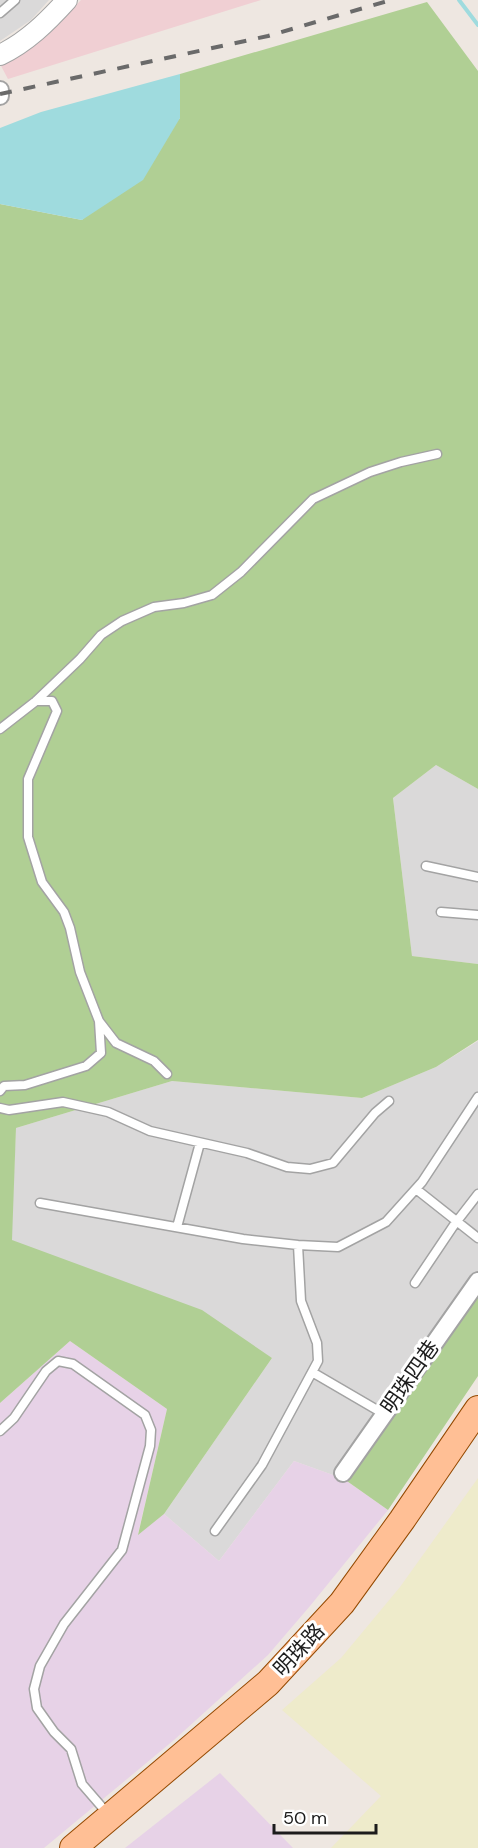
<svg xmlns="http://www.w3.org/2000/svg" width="478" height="1848" font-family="'DM Sans','Noto Sans SC',sans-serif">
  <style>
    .residential { fill: #dad9d9 }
    .commercial { fill: #f0cfd3 }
    .industrial { fill: #e7d2e7 }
    .farmland { fill: #eeebcb }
    .forest { fill: #b0cf94 }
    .water { fill: #9fdbde }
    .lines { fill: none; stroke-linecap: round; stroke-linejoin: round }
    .stream { stroke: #9fdbde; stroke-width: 4 }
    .service-casing { stroke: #a3a3a3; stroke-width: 11 }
    .minor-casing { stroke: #a3a3a3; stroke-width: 20 }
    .tertiary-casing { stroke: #a3a3a3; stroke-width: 22 }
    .primary-casing { stroke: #944900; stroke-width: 28 }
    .service { stroke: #fff; stroke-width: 8 }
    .minor { stroke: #fff; stroke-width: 16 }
    .tertiary { stroke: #fff; stroke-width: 20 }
    .primary { stroke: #ffbf95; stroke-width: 26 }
    .rail { stroke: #6a6a6a; stroke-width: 4; stroke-dasharray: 12 12; stroke-linecap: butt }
    .labels { text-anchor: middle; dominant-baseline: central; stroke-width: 6; stroke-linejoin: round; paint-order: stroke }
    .street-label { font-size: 21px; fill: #1c1c1c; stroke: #fff }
  </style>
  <rect width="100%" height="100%" fill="#eee7e1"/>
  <path class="residential" d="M 0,0 L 49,0 L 31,20 L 0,41 Z
    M 436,765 L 478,789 L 478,964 L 412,956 L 393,798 Z
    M 478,1041 L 478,1294 L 344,1479 L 294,1461 L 219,1561 L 164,1514 L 272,1358 L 11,1240 L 16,1128 L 172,1081 L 362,1098 L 436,1067 Z"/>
  <path class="commercial" d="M 81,0 L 261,0 L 8,79 L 0,64 L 48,35 Z"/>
  <path class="industrial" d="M 70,1341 L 167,1409 L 138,1534 L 164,1514 L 219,1561 L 294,1461 L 344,1479 L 388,1510 L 310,1606 L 268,1655 L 174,1740 L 44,1848 L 0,1848 L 0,1403 Z
    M 220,1773 L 293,1848 L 125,1848 Z"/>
  <path class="farmland" d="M 478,1478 L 478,1848 L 331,1848 L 381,1796 L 282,1710 L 341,1658 L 400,1587 Z"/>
  <path class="forest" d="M 427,2 L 478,71 L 478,789 L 436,765 L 393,798 L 412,956 L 478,964 L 478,1040 L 436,1067 L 362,1098 L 172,1081 L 16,1128 L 12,1240 L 202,1310 L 272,1358 L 164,1514 L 138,1535 L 167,1409 L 70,1341 L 0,1403 L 0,204 L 82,220 L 180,118 L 180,74 Z
    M 478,1294 L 478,1376 L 388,1510 L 344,1479 Z"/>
  <path class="water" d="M 180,74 L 180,118 L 143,180 L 82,220 L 0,204 L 0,128 L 41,112 Z"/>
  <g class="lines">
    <path class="stream" d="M 459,0 L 478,25"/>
    <defs>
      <path id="service" d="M 0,13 L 15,0
        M 36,701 L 52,701 L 57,711 L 28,779 L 28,837 L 42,882 L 64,912 L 70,928 L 80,972 L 99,1021 L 116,1043 L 154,1061 L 167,1074
        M 0,729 L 36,701 L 80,659 L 101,635 L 122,621 L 154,607 L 184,603 L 212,595 L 241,572 L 313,499 L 370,472 L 401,462 L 437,454
        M 426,866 L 478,877
        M 441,912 L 478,915
        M 0,1091 L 4,1086 L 25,1085 L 86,1066 L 101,1053 L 99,1021
        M 0,1108 L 9,1110 L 63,1102 L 108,1112 L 150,1131 L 247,1153 L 287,1167 L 310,1169 L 333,1163 L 375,1113 L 389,1101
        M 416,1189 L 478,1238
        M 40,1203 L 243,1239 L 298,1245 L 338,1247 L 386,1222 L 422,1182 L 478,1097
        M 177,1227 L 200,1143
        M 415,1283 L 454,1225 L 478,1194
        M 312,1372 L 384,1414
        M 0,1431 L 14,1418 L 46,1371 L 58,1361 L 73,1364 L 145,1415 L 151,1430 L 150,1446 L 122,1550 L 64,1624 L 40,1666 L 34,1689 L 37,1708 L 54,1732 L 71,1749 L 82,1784 L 108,1814
        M 215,1531 L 262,1465 L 318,1361 L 317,1343 L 301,1301 L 298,1245"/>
      <path id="minor" d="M 0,90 L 0,96
        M 343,1473 L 478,1281"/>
      <path id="tertiary" d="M 0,55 C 27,42 47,22 67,0"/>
      <path id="primary" d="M 73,1848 L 268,1683 L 342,1603 L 402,1520 L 478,1409"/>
    </defs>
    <use href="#service" class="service-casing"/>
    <use href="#minor" class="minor-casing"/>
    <use href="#tertiary" class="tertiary-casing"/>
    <use href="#primary" class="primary-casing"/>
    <use href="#service" class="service"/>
    <use href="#minor" class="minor"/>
    <use href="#tertiary" class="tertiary"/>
    <use href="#primary" class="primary"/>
    <path class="rail" d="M 0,94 L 268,36 L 391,0"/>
  </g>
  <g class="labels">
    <g class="street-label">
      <text transform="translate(410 1377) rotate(-55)">明珠四巷</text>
      <text transform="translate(299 1650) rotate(-47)">明珠路</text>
    </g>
  </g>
  <path d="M274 1824v9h102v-9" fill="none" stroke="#1c1c1c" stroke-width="3"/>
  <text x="283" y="1824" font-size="18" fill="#1c1c1c" stroke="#ffffff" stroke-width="4.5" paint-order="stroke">50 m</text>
</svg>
